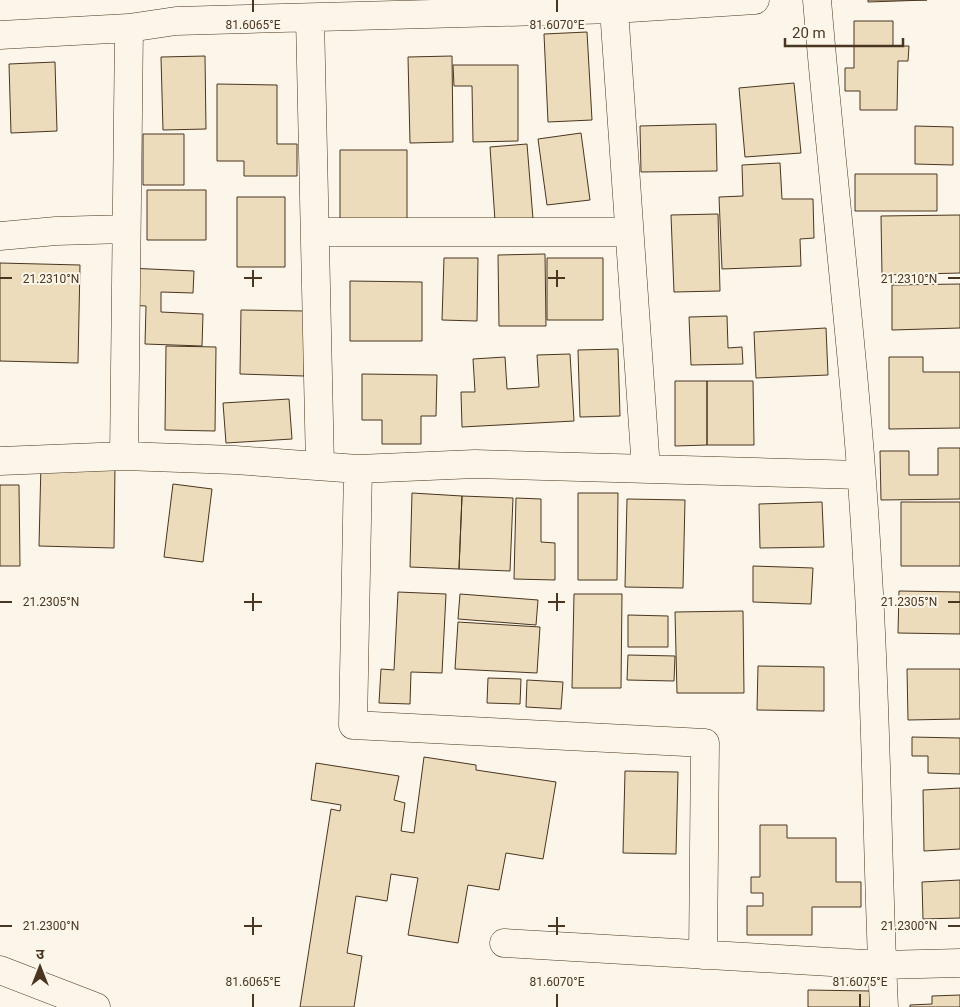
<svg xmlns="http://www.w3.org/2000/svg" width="960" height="1007" font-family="Roboto,'Noto Sans Devanagari',sans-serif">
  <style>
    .building { fill: #ecdcbc; stroke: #4a3520 }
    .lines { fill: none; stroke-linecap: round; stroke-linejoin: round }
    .minor-casing { stroke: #4a3520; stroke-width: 29 }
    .minor { stroke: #fbf6e9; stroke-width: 28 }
    .ticks { fill: none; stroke: #4a3520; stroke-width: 2 }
    .ticks-label { font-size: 12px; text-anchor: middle; fill: #4a3520; stroke: #fbf6e9; stroke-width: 4; stroke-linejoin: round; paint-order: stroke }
  </style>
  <rect width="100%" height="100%" fill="#fbf6e9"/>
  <path class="building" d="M 868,0 L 927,0 L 868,2 Z
    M 854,21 L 893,21 L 893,46 L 909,46 L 908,61 L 898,61 L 897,110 L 860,110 L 860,91 L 845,91 L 845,68 L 854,68 Z
    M 587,32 L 592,120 L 548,122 L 544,34 Z
    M 205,56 L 206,129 L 163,130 L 161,57 Z
    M 452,56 L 453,142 L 410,143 L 408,57 Z
    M 55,62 L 57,131 L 11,133 L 9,64 Z
    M 453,65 L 518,65 L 518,141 L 473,142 L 472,86 L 454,86 Z
    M 794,83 L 801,153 L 745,157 L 739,88 Z
    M 217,84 L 277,85 L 277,144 L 297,144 L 297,176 L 244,176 L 244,161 L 217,161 Z
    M 716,124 L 717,171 L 641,172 L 640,126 Z
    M 915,126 L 953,127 L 953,165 L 915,164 Z
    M 581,133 L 590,200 L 547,205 L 538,139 Z
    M 143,134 L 184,134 L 184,185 L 143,185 Z
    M 527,144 L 533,219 L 495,221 L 490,147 Z
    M 340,150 L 407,150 L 407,221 L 340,221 Z
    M 780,163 L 782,199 L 813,199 L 814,238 L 800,239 L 801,266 L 722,269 L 719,197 L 743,196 L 742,165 Z
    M 855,174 L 937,174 L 937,211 L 855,211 Z
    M 147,190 L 206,190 L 206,240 L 147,240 Z
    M 237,197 L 285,197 L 285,267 L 237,267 Z
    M 718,214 L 720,291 L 674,292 L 671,215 Z
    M 960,215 L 960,273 L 882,275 L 881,216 Z
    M 545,254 L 546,326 L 499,326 L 498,255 Z
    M 444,258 L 478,258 L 477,321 L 442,320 Z
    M 547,258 L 603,258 L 603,320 L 547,320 Z
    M 0,263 L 80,265 L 78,363 L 0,361 Z
    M 128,268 L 194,271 L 193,293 L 161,292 L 161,312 L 203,314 L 202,346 L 145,344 L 146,306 L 127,305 Z
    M 350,281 L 422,282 L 422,341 L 350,341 Z
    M 960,284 L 960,328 L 892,330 L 892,285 Z
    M 241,310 L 306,311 L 304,376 L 240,374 Z
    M 727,316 L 728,348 L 742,347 L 743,364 L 691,365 L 689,317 Z
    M 826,328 L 828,375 L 756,378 L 754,332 Z
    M 166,346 L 216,347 L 215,431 L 165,430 Z
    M 618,349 L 620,416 L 580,417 L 578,350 Z
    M 570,354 L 574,421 L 462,427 L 461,392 L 475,392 L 473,359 L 505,357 L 507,389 L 539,387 L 537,355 Z
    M 889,357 L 923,357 L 923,372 L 960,372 L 960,428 L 889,429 Z
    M 362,374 L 437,375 L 436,416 L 421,416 L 421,444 L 382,444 L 382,420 L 362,420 Z
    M 675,381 L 707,381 L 707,445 L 675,446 Z
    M 707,381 L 753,381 L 754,445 L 707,445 Z
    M 289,399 L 292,439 L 226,443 L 223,403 Z
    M 938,448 L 960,448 L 960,499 L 881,500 L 880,451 L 909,451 L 909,475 L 938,475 Z
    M 41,463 L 115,464 L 114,548 L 39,546 Z
    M 173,484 L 212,489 L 203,562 L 164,557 Z
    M 0,485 L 19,485 L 20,566 L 0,566 Z
    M 412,493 L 462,496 L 459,569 L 410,567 Z
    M 578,493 L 618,493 L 617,580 L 578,580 Z
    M 462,496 L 513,498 L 510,571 L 459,569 Z
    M 516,498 L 541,499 L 541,542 L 555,543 L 555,580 L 514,579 Z
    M 627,499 L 685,500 L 683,588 L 625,587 Z
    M 822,502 L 824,547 L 760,548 L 759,504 Z
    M 901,502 L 960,502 L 960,566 L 901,566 Z
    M 753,566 L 813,568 L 811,604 L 753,602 Z
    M 899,591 L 960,592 L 960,634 L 898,633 Z
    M 398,592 L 446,594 L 442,673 L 411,672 L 410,704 L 379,703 L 381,669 L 394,670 Z
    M 460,594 L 538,600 L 536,625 L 458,619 Z
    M 574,594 L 622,594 L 621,688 L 572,688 Z
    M 743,611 L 744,693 L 677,693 L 675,612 Z
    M 628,615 L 668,616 L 668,647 L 628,647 Z
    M 458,622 L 540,627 L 537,673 L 455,669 Z
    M 628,655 L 675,656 L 674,681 L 627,680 Z
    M 758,666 L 824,667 L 824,711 L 757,710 Z
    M 907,669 L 960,669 L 960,719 L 908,720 Z
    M 488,678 L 521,679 L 520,704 L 487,703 Z
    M 527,680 L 563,682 L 561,709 L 526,707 Z
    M 912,737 L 960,738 L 960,774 L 928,773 L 928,756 L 912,756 Z
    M 424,757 L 476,765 L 476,770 L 556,782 L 543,859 L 506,853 L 499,890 L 468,885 L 458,943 L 408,935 L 418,878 L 391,874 L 387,901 L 356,896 L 347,953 L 362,956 L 354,1007 L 300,1007 L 331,809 L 340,811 L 341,805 L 311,800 L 316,763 L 399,776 L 394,800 L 405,803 L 401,831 L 414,833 Z
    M 625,771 L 678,772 L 676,854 L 623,853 Z
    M 960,788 L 960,849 L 924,851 L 923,790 Z
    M 760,825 L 787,825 L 787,838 L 836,838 L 836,882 L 861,882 L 861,907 L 812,907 L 812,935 L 747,935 L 747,906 L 763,906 L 763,893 L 751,893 L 751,877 L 760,877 Z
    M 960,880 L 960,918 L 923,919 L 922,882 Z
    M 808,990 L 870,991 L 870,1007 L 808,1007 Z
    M 960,995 L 960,1007 L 910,1007 L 910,1005 L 932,1004 L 932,996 Z"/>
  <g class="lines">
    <defs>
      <path id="minor" d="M 817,0 C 833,192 858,383 868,576 C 877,720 877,863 884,1007
        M 614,9 L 646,469
        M 310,18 L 320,466
        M 0,35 L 129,28 L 176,21 L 614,9 L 755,0
        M 316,232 L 629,232
        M 0,236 L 56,231 L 126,229
        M 124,456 L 129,28
        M 0,461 L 124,456 L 235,460 L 358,469 L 475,464 L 861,475
        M 358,469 L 353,725 L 705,743 L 703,955
        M 504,943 L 882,965 L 960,963
        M 0,970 L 96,1007"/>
    </defs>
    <use href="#minor" class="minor-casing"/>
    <use href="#minor" class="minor"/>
  </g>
  <path class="ticks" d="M 253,0 L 253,12M 557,0 L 557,12M 253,270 L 253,287M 557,270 L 557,287M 0,278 L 12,278M 244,278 L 262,278M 548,278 L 565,278M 948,278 L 960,278M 253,593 L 253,611M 557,593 L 557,611M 0,602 L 12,602M 244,602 L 262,602M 548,602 L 565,602M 948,602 L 960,602M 253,917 L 253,935M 557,917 L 557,935M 0,926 L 12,926M 244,926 L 262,926M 548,926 L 565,926M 948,926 L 960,926M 253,994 L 253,1007M 557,994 L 557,1007M 860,994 L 860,1007"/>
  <g class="ticks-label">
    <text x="253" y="29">81.6065°E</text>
    <text x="557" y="29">81.6070°E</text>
    <text x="51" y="283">21.2310°N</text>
    <text x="909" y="283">21.2310°N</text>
    <text x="51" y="606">21.2305°N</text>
    <text x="909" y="606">21.2305°N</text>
    <text x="51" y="930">21.2300°N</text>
    <text x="909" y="930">21.2300°N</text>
    <text x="253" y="986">81.6065°E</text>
    <text x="557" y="986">81.6070°E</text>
    <text x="860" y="986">81.6075°E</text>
  </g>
  <g transform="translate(40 967)" stroke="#fbf6e9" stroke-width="4" paint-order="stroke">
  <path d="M0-4L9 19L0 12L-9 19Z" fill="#4a3520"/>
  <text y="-8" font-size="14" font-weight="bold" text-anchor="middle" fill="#4a3520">उ</text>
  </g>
  <path d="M785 38v8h118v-8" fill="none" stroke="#4a3520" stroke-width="2.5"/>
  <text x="792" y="38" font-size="15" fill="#4a3520" stroke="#fbf6e9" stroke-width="4" paint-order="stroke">20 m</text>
</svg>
